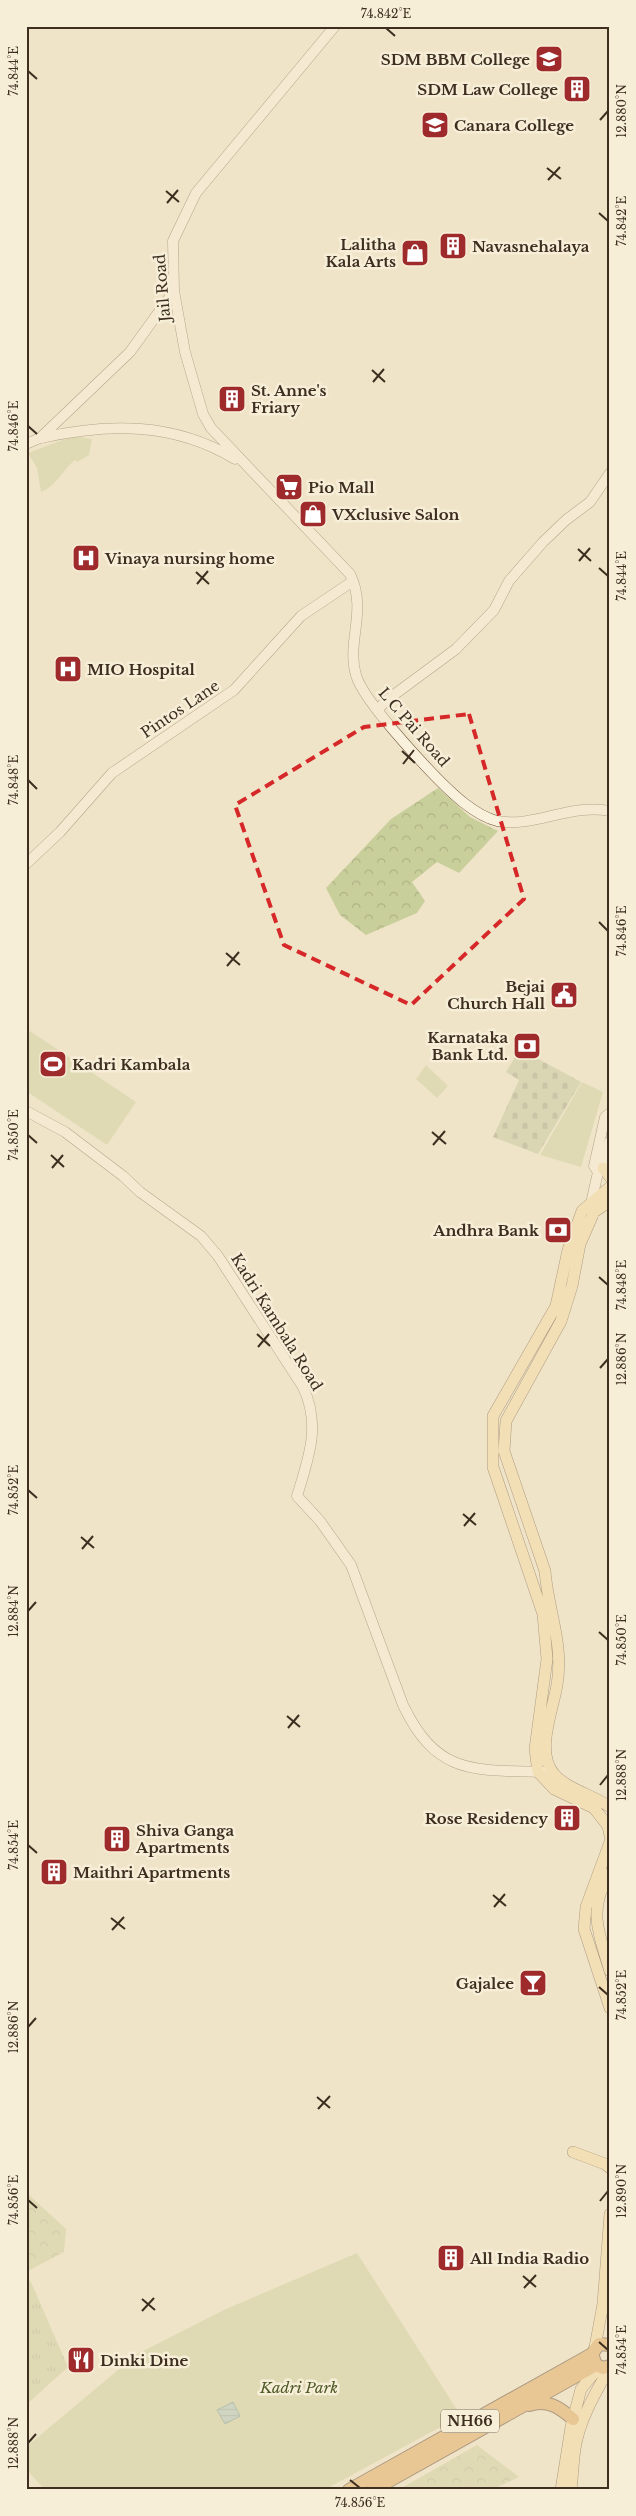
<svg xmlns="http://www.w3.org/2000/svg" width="636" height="2516" font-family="'Libre Baskerville',serif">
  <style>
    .grass { fill: url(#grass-tufts) }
    .forest { fill: url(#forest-crowns) }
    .cemetery { fill: url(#cemetery-stones) }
    .park { fill: #c9cf9b }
    .water { fill: url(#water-rules); stroke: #6f938a }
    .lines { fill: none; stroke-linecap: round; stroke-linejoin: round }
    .secondary-casing { stroke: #6f573f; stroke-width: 11 }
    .primary-casing { stroke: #5b4430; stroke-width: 12 }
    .highway-casing { stroke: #5b4430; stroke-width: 14 }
    .secondary { stroke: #faf1dc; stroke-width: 10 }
    .primary { stroke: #f3d9a0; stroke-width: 11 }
    .highway { stroke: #e0a458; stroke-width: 12 }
    .marked { fill: none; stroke: #d62828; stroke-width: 4; stroke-dasharray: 10 6; stroke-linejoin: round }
    .ticks { fill: none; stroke: #3d2e20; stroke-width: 2 }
    .labels { text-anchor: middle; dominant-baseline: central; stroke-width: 5; stroke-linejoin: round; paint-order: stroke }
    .shield { fill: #f7eed8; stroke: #756857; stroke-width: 1 }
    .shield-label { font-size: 14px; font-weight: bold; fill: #3d2e20 }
    .poi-label { font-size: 15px; font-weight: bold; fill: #3d2e20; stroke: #f7eed8; text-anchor: start }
    .street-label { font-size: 15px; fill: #3d2e20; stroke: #f7eed8 }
    .park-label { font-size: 15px; font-style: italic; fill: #4d5a26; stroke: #f7eed8 }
    .neatline { fill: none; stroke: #3d2e20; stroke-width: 2 }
    .ticks-label { font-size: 12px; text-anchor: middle; fill: #3d2e20 }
  </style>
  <defs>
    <pattern id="grass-tufts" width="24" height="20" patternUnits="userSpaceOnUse" patternTransform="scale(1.25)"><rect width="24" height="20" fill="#c9cf9b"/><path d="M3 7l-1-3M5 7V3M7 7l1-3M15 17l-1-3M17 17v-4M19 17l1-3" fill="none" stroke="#aeb285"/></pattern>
    <pattern id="forest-crowns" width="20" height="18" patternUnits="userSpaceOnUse" patternTransform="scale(1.25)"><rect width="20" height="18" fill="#c9cf9b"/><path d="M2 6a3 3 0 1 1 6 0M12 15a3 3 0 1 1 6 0" fill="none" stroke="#aeb285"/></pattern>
    <pattern id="cemetery-stones" width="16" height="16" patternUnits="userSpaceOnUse" patternTransform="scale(1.25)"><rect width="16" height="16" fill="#bfc49a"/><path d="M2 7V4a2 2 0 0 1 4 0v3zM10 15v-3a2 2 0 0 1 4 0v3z" fill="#9ca07d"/></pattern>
    <pattern id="water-rules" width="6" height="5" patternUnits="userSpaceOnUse" patternTransform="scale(1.25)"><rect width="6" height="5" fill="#a9c4bc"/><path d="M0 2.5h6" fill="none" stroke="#8ba098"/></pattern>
  </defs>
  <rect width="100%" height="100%" fill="#f0e4c8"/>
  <path class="grass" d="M 26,2278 L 31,2282 L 68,2367 L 26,2405 Z"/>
  <path class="forest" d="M 438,788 L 470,817 L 498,831 L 459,873 L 437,862 L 412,882 L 425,901 L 417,913 L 366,935 L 340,915 L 326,888 L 391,819 Z
    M 26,2189 L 28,2194 L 66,2229 L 64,2252 L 26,2272 Z
    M 477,2445 L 519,2477 L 491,2490 L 398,2490 Z"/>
  <path class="cemetery" d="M 520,1049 L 581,1082 L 538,1154 L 493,1137 L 519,1080 L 506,1072 Z"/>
  <path class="park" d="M 73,436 L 92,439 L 89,455 L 77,462 L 75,460 C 63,470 55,487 41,492 L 37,468 L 28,453 Z
    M 30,1031 L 136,1102 L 107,1145 L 26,1091 L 26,1037 Z
    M 426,1065 L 448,1086 L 437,1098 L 416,1079 Z
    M 582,1082 L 603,1092 L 581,1167 L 540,1155 Z
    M 357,2253 L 461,2416 L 324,2490 L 45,2490 L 26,2469 L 26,2447 L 137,2354 L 226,2309 Z"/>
  <path class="water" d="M 233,2402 L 240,2416 L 225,2424 L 217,2410 Z"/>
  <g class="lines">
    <defs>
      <path id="secondary" d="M 335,26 L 196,193 L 173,241 L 174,291 L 185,352 L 203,414 L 211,428 L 350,574 C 368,611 346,641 356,675 C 363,702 440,784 464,803 C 473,810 485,818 497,821 C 535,828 570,803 610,811
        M 41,438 C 109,423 174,422 235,459
        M 26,444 L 40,438 L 130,352 L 174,291
        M 377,710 L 387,700 L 456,649 L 494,610 L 509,581 L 543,542 L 566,520 L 590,502 L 610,473
        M 26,864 L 60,832 L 112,773 L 234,690 L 301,616 L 353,581
        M 26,1111 L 65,1132 L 123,1176 L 140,1192 L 201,1236 L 218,1256 L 303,1387 C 321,1425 309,1457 297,1496 L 320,1521 L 351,1565 L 403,1705 C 437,1776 474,1770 544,1772
        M 610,1113 L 605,1117 L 594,1166 L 598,1172 L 603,1168 L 610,1141
        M 590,1208 L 598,1172"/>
      <path id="primary" d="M 603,1168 L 610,1177
        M 610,1187 L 582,1211 L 568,1250 L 556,1306 L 493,1416 L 493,1467 L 543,1614 L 547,1659 L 535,1749 L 538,1772 L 554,1789 L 594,1808 L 608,1826 L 610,1836
        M 610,1201 L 594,1212 L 580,1244 L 572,1286 L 561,1321 L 506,1421 L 504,1451 L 545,1571 C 548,1611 564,1643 557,1685 C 553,1710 535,1752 554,1774 C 565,1788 595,1796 610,1807
        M 610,1842 L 586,1907 L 584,1929 L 610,2008
        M 610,1873 C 587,1910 599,1933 610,1971
        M 573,2152 L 605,2164 L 610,2168
        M 595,2347 L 603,2304 L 610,2214
        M 561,2490 L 571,2427 L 581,2389 L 599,2367
        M 571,2490 C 573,2474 573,2458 576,2443 C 582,2415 596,2392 610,2367"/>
      <path id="highway" d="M 610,2345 L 599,2344 L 592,2354 L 596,2365 L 603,2368 L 610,2366
        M 529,2405 C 547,2399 559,2407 573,2419
        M 349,2490 L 592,2354
        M 373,2490 L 596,2365"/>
    </defs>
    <use href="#secondary" class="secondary-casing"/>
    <use href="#primary" class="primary-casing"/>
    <use href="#highway" class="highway-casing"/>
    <use href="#secondary" class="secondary"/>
    <use href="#primary" class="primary"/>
    <use href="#highway" class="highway"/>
  </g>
  <path d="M0 0H636V2516H0ZM 469,714 L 524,899 L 411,1005 L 284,945 L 235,805 L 364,727 Z" fill="#f0e4c8" fill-opacity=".55" fill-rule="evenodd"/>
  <path class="marked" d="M 469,714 L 524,899 L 411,1005 L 284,945 L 235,805 L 364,727 Z"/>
  <path class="ticks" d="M 386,28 L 395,36M 28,71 L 37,79M 600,120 L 608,111M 547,168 L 561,179M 548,180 L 560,167M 166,191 L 179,202M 167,203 L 178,190M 599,213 L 608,221M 372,370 L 385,382M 373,382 L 384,369M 28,426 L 37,434M 578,549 L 591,561M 579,561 L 590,548M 599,568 L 608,576M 196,572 L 209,584M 197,584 L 208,571M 402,751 L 415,763M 403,764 L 414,750M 28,780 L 37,789M 599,922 L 608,931M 226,953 L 240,965M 227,966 L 239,952M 432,1132 L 446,1144M 28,1135 L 37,1143M 433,1145 L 445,1131M 51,1155 L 64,1167M 52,1168 L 63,1155M 599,1277 L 608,1285M 257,1334 L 270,1346M 258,1347 L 269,1334M 600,1368 L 608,1359M 28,1490 L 37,1498M 463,1514 L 476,1525M 464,1526 L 475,1513M 81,1537 L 94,1548M 82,1549 L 93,1536M 28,1611 L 36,1602M 599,1632 L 608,1640M 287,1716 L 300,1727M 288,1728 L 299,1715M 600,1785 L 608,1775M 28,1845 L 37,1853M 493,1895 L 506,1906M 494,1907 L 505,1894M 111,1918 L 125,1929M 112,1930 L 124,1917M 599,1987 L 608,1995M 28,2027 L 36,2018M 317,2097 L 330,2108M 318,2109 L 330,2096M 28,2200 L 37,2208M 600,2201 L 608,2191M 523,2276 L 536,2287M 524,2288 L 536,2275M 142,2299 L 155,2310M 142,2311 L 154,2298M 599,2342 L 608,2350M 28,2443 L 36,2434M 350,2480 L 360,2488"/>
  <defs>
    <symbol id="university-square" viewBox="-11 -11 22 22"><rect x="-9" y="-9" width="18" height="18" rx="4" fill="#9e2a2b" stroke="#f7eed8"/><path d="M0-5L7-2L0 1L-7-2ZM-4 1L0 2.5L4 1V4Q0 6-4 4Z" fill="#fff"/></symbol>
    <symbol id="building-square" viewBox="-11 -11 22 22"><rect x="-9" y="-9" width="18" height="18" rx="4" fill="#9e2a2b" stroke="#f7eed8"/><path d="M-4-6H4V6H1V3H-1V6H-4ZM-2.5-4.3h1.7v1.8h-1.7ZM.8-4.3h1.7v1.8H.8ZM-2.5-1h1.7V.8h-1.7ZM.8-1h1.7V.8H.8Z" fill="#fff"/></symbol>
    <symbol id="shop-square" viewBox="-11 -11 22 22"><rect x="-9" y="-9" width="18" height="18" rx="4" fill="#9e2a2b" stroke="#f7eed8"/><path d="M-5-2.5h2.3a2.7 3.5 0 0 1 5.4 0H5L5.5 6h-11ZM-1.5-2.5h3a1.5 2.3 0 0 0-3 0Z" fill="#fff"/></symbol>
    <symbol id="supermarket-square" viewBox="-11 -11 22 22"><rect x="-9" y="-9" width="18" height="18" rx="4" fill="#9e2a2b" stroke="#f7eed8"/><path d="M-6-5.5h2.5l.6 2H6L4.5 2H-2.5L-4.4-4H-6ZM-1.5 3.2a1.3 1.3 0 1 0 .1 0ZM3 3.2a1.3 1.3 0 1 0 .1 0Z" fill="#fff"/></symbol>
    <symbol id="hospital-square" viewBox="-11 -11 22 22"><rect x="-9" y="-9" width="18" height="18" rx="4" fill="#9e2a2b" stroke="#f7eed8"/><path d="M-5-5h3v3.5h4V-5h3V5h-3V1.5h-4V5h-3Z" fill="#fff"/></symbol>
    <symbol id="civic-square" viewBox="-11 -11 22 22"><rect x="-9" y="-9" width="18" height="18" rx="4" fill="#9e2a2b" stroke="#f7eed8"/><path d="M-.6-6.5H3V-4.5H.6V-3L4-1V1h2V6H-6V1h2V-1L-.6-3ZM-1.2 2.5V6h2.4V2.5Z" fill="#fff"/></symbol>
    <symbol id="bank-square" viewBox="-11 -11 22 22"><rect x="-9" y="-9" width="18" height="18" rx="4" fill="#9e2a2b" stroke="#f7eed8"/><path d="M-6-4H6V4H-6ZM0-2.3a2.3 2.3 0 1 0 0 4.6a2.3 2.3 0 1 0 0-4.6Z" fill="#fff"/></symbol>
    <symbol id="stadium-square" viewBox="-11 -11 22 22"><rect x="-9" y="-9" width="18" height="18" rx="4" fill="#9e2a2b" stroke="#f7eed8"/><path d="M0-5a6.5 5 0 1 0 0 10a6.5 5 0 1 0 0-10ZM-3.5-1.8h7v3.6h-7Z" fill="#fff"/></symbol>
    <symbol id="bar-square" viewBox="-11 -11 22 22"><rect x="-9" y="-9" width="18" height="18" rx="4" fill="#9e2a2b" stroke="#f7eed8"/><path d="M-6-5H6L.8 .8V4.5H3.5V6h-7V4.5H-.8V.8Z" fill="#fff"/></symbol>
    <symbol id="restaurant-square" viewBox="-11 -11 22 22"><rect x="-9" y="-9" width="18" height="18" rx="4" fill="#9e2a2b" stroke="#f7eed8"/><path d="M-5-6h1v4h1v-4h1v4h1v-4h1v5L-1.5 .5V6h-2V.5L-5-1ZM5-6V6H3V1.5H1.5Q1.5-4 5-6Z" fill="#fff"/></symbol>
  </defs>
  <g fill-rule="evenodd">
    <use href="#university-square" x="533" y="43" width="32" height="32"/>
    <use href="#building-square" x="561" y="73" width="32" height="32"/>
    <use href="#university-square" x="419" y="109" width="32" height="32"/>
    <use href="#building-square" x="437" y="230" width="32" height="32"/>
    <use href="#shop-square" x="399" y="237" width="32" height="32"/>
    <use href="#building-square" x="216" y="383" width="32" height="32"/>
    <use href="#supermarket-square" x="273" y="471" width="32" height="32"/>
    <use href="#shop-square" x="297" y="498" width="32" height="32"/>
    <use href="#hospital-square" x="70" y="542" width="32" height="32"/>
    <use href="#hospital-square" x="52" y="653" width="32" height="32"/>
    <use href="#civic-square" x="548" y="979" width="32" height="32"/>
    <use href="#bank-square" x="511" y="1030" width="32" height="32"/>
    <use href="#stadium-square" x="37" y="1048" width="32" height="32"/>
    <use href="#bank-square" x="542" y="1214" width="32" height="32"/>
    <use href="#building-square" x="551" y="1802" width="32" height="32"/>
    <use href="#building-square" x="101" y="1823" width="32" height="32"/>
    <use href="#building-square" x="38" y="1856" width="32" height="32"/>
    <use href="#bar-square" x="517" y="1967" width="32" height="32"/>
    <use href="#building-square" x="435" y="2242" width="32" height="32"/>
    <use href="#restaurant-square" x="65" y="2344" width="32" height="32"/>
  </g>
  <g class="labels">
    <rect class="shield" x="441" y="2409.5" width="58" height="23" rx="4"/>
    <g class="shield-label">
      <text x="470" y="2421">NH66</text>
    </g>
    <g class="poi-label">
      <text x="530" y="59" text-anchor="end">SDM BBM College</text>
      <text x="558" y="89" text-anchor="end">SDM Law College</text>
      <text x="454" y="125">Canara College</text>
      <text x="396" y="244" text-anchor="end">Lalitha<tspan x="396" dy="17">Kala Arts</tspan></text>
      <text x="472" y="246">Navasnehalaya</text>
      <text x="251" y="390">St. Anne's<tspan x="251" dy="17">Friary</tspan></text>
      <text x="308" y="487">Pio Mall</text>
      <text x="332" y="514">VXclusive Salon</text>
      <text x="105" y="558">Vinaya nursing home</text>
      <text x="87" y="669">MIO Hospital</text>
      <text x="545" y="986" text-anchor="end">Bejai<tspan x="545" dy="17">Church Hall</tspan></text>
      <text x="508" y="1037" text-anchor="end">Karnataka<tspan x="508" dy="17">Bank Ltd.</tspan></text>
      <text x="72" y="1064">Kadri Kambala</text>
      <text x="539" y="1230" text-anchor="end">Andhra Bank</text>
      <text x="548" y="1818" text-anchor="end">Rose Residency</text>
      <text x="136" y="1830">Shiva Ganga<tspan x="136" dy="17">Apartments</tspan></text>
      <text x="73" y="1872">Maithri Apartments</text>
      <text x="514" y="1983" text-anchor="end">Gajalee</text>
      <text x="470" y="2258">All India Radio</text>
      <text x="100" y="2360">Dinki Dine</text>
    </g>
    <g class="street-label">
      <text transform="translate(162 288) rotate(-95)">Jail Road</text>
      <text transform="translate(180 709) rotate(-34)">Pintos Lane</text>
      <text transform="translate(414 727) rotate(49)">L C Pai Road</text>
      <text transform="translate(277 1322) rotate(58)">Kadri Kambala Road</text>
    </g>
    <g class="park-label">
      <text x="299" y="2387">Kadri Park</text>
    </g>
  </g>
  <rect width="636" height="2516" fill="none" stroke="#f7eed8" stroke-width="55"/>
  <rect x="28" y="28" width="580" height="2460" class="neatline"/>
  <g class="ticks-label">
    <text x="386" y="18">74.842°E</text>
    <text transform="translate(14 71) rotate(-90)" y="4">74.844°E</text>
    <text transform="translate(622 111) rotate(-90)" y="4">12.880°N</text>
    <text transform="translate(622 221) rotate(-90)" y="4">74.842°E</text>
    <text transform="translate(14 426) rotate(-90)" y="4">74.846°E</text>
    <text transform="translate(622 576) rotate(-90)" y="4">74.844°E</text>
    <text transform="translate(14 780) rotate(-90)" y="4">74.848°E</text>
    <text transform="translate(622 931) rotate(-90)" y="4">74.846°E</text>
    <text transform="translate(14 1135) rotate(-90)" y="4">74.850°E</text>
    <text transform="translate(622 1285) rotate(-90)" y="4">74.848°E</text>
    <text transform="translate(622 1359) rotate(-90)" y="4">12.886°N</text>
    <text transform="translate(14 1490) rotate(-90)" y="4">74.852°E</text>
    <text transform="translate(14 1611) rotate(-90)" y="4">12.884°N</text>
    <text transform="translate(622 1640) rotate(-90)" y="4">74.850°E</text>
    <text transform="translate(622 1775) rotate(-90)" y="4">12.888°N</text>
    <text transform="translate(14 1845) rotate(-90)" y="4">74.854°E</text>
    <text transform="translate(622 1995) rotate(-90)" y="4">74.852°E</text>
    <text transform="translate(14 2027) rotate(-90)" y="4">12.886°N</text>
    <text transform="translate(622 2191) rotate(-90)" y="4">12.890°N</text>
    <text transform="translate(14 2200) rotate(-90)" y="4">74.856°E</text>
    <text transform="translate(622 2350) rotate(-90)" y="4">74.854°E</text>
    <text transform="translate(14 2443) rotate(-90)" y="4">12.888°N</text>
    <text x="360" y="2507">74.856°E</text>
  </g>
</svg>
